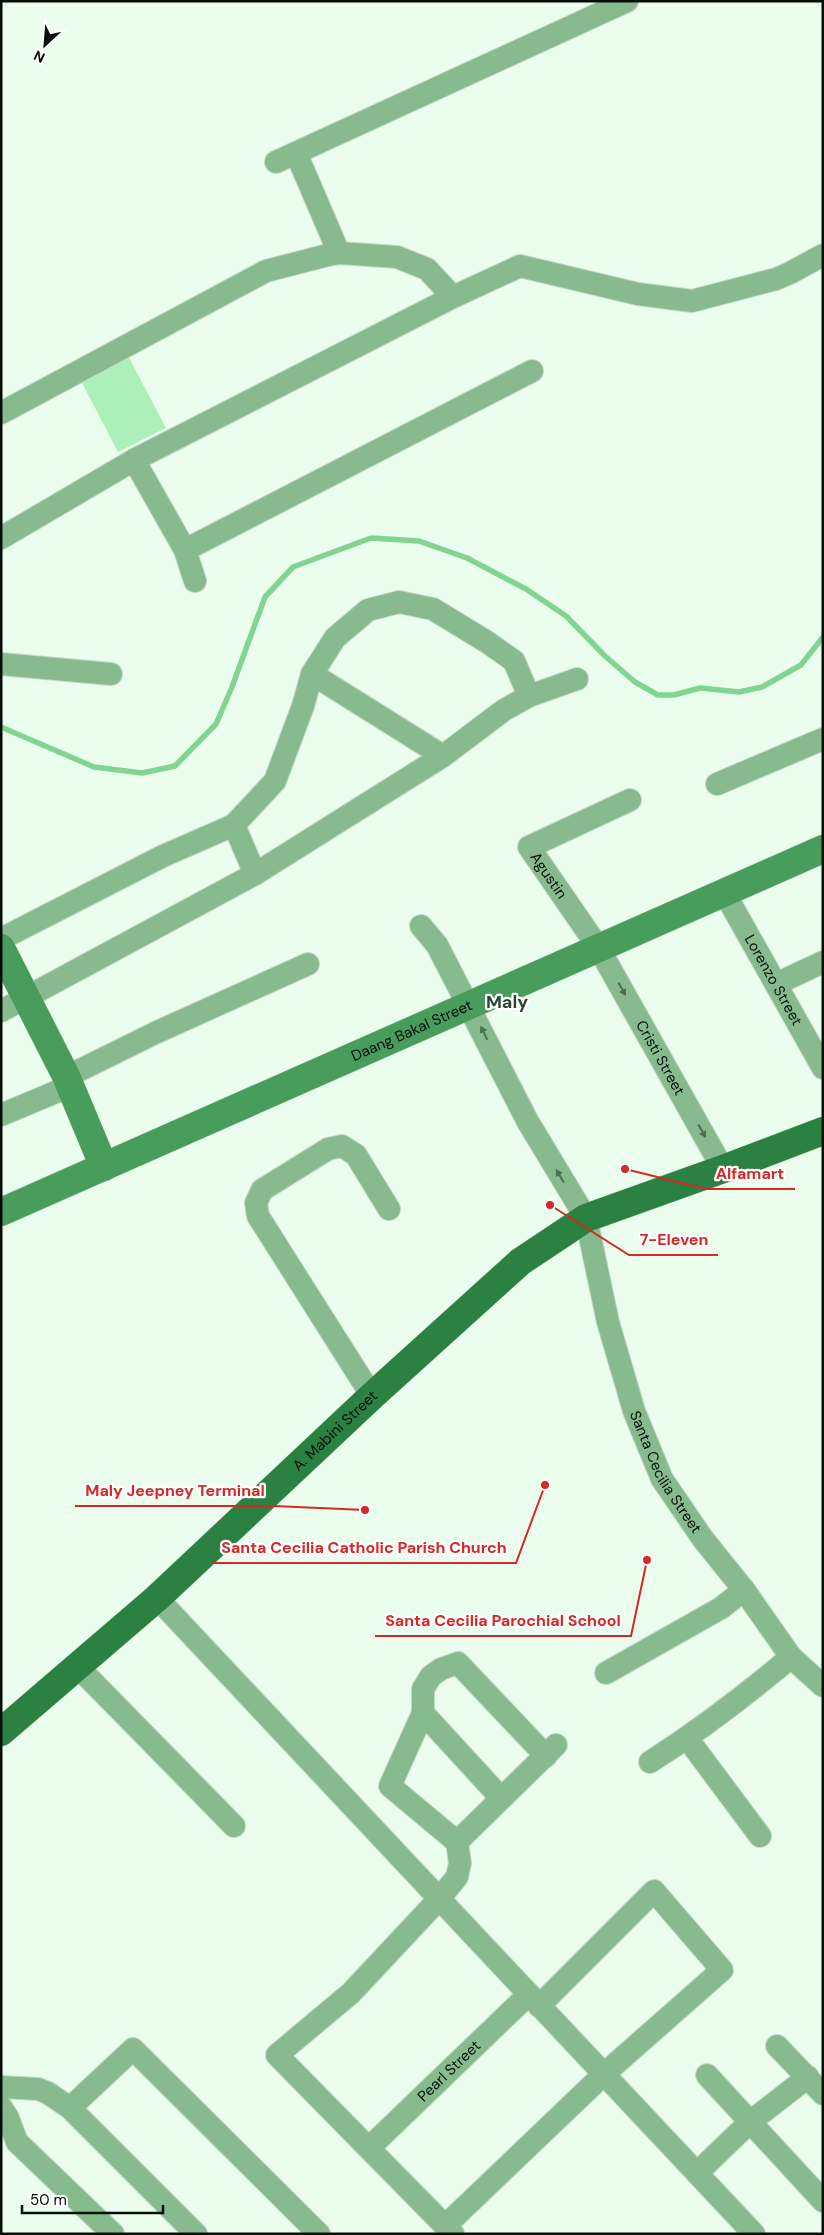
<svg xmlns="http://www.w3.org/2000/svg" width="824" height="2235" font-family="'DM Sans',sans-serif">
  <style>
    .green { fill: #adefb8 }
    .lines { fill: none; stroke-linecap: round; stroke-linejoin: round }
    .stream { stroke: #81d591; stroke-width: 5.5 }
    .street-casing { stroke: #c6d8c8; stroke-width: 24 }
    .secondary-casing { stroke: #c6d8c8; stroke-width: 29 }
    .primary-casing { stroke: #c6d8c8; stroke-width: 29 }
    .street { stroke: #87bb8f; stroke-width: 22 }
    .secondary { stroke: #489c5c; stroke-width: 28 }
    .primary { stroke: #2b8142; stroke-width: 28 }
    .oneway { fill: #4c6e52 }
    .labels { text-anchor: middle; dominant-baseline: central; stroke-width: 4.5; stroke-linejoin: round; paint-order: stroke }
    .street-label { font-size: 15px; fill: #050f07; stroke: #fff }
    .quarter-label { font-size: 18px; font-weight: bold; fill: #2c4731; stroke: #fff }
    .leader { fill: none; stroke: #d62828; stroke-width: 2 }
    .callout-dot { fill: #d62828; stroke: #fff; stroke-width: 2 }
    .callout-label { font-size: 16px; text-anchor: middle; font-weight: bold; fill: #d62828; stroke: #fff; stroke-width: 4.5; stroke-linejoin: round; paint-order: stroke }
  </style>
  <rect width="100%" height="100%" fill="#ebfeed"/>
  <path class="green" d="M 126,352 L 166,428 L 118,452 L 79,377 Z"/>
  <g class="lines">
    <path class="stream" d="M 1,727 L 94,767 L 142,773 L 175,766 L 216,724 L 232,687 L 265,597 L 293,567 L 371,538 L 419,541 L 467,558 L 526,589 L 566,616 L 605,656 L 635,682 L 658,695 L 674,695 L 700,688 L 739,692 L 762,687 L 801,665 L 823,637"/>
    <defs>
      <g id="street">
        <path d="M 296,153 L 339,253"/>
        <path d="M 276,162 L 627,1"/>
        <path d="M 1,413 L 266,271 L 328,255 L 339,253 L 397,257 L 427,269 L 453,297"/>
        <path d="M 134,460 L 185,550 L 195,581"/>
        <path d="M 1,538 L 134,460 L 453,297 L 520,266 L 638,294 L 692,301 L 776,279 L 790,273 L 823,255"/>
        <path d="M 185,550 L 532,371"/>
        <path d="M 1,664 L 111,674"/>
        <path d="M 312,674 L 443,756"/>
        <path d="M 717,784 L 823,739"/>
        <path id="s1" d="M 630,800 L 529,847 L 598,947 L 723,1169"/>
        <path d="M 234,825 L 255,874"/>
        <path id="s2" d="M 724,892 L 823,1068"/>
        <path id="s3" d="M 421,926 L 437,945 L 528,1122 L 586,1218 L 608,1322 L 634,1411 L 662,1479 L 703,1539 L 744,1590 L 791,1657 L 823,1686"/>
        <path d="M 1,939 L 163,856 L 234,825 L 275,781 L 303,706 L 312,674 L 335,638 L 368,610 L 399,602 L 433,609 L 487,642 L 514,661 L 529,696"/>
        <path d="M 776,984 L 823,962"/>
        <path d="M 1,1011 L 255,874 L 443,756 L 504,710 L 529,696 L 577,679"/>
        <path d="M 66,1077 L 155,1033 L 308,964"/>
        <path d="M 1,1115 L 70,1086"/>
        <path d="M 372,1396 L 258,1216 L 256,1203 L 262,1190 L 328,1149 L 342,1146 L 356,1155 L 389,1209"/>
        <path d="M 157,1598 L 754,2234"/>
        <path d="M 78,1667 L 234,1826"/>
        <path d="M 606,1673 L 721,1608 L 744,1590"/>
        <path d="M 423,1713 L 501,1798"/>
        <path d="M 687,1738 L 760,1836"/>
        <path d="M 650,1762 C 700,1730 746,1695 791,1657"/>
        <path d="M 457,1842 L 390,1786 L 423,1713 L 423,1689 L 431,1676 L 441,1669 L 458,1663 L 546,1756"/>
        <path d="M 777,2046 L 823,2094"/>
        <path d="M 707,2075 L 823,2201"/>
        <path d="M 1,2087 L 38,2089 L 48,2093 L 70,2108 L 196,2234"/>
        <path d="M 1,2107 L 8,2118 L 17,2142 L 113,2234"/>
        <path d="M 70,2108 L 133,2049 L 319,2234"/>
        <path id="s4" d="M 369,2148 L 529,1994"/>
        <path d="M 697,2173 L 750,2122 L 808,2077"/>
        <path d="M 445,2226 L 604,2074 L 722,1970 L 654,1891 L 539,2006"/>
        <path d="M 453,2234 L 277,2055 L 351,1993 L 439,1899 L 457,1877 L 460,1863 L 457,1842 L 556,1745"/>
      </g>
      <g id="secondary">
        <path d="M 1,948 L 66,1076 L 104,1167"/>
        <path id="s5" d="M 1,1212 L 823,849"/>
      </g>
      <g id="primary">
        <path id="s6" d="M 1,1732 L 157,1598 L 372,1396 L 520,1262 L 586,1218 L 723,1169 L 823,1131"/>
      </g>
    </defs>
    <use href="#street" class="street-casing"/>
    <use href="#secondary" class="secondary-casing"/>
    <use href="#primary" class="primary-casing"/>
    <use href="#street" class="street"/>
    <use href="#secondary" class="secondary"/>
    <use href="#primary" class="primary"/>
  </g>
  <defs><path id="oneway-solid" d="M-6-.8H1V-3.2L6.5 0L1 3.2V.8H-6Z" transform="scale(1.25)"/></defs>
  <g class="oneway">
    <use href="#oneway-solid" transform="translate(622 989) rotate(61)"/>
    <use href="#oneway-solid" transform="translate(484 1033) rotate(-116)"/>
    <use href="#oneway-solid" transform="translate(702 1131) rotate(61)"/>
    <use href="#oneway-solid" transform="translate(560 1176) rotate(-121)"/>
  </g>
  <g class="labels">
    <g class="street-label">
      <text stroke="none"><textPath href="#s1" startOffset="146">Agustin</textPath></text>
      <text stroke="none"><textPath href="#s2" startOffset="101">Lorenzo Street</textPath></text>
      <text stroke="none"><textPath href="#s5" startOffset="449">Daang Bakal Street</textPath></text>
      <text stroke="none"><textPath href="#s1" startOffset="360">Cristi Street</textPath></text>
      <text stroke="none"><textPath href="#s6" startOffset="450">A. Mabini Street</textPath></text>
      <text stroke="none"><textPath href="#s3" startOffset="604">Santa Cecilia Street</textPath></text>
      <text stroke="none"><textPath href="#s4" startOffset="111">Pearl Street</textPath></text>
    </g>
    <g class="quarter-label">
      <text x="507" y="1002">Maly</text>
    </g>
  </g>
  <path class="leader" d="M625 1169L706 1189H795M550 1205L629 1255H718M365 1510L274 1506H75M545 1485L516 1563H211M647 1560L631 1636H375"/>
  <g class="callout-dot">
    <circle cx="625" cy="1169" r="5"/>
    <circle cx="550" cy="1205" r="5"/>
    <circle cx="365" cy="1510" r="5"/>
    <circle cx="545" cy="1485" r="5"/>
    <circle cx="647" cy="1560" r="5"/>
  </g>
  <g class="callout-label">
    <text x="750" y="1179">Alfamart</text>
    <text x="674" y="1245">7-Eleven</text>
    <text x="175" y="1496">Maly Jeepney Terminal</text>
    <text x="364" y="1553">Santa Cecilia Catholic Parish Church</text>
    <text x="503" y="1626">Santa Cecilia Parochial School</text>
  </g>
  <rect width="824" height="2235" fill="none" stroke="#050f07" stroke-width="5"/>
  <g transform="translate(45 45) rotate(206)" stroke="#ffffff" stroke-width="4" paint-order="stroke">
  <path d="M0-4L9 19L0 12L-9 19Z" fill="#050f07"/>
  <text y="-8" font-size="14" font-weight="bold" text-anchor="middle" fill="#050f07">N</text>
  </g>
  <path d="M22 2205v8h141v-8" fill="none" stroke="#050f07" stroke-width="2.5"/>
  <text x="30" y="2205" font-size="15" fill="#050f07" stroke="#ffffff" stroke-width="4" paint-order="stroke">50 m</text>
</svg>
